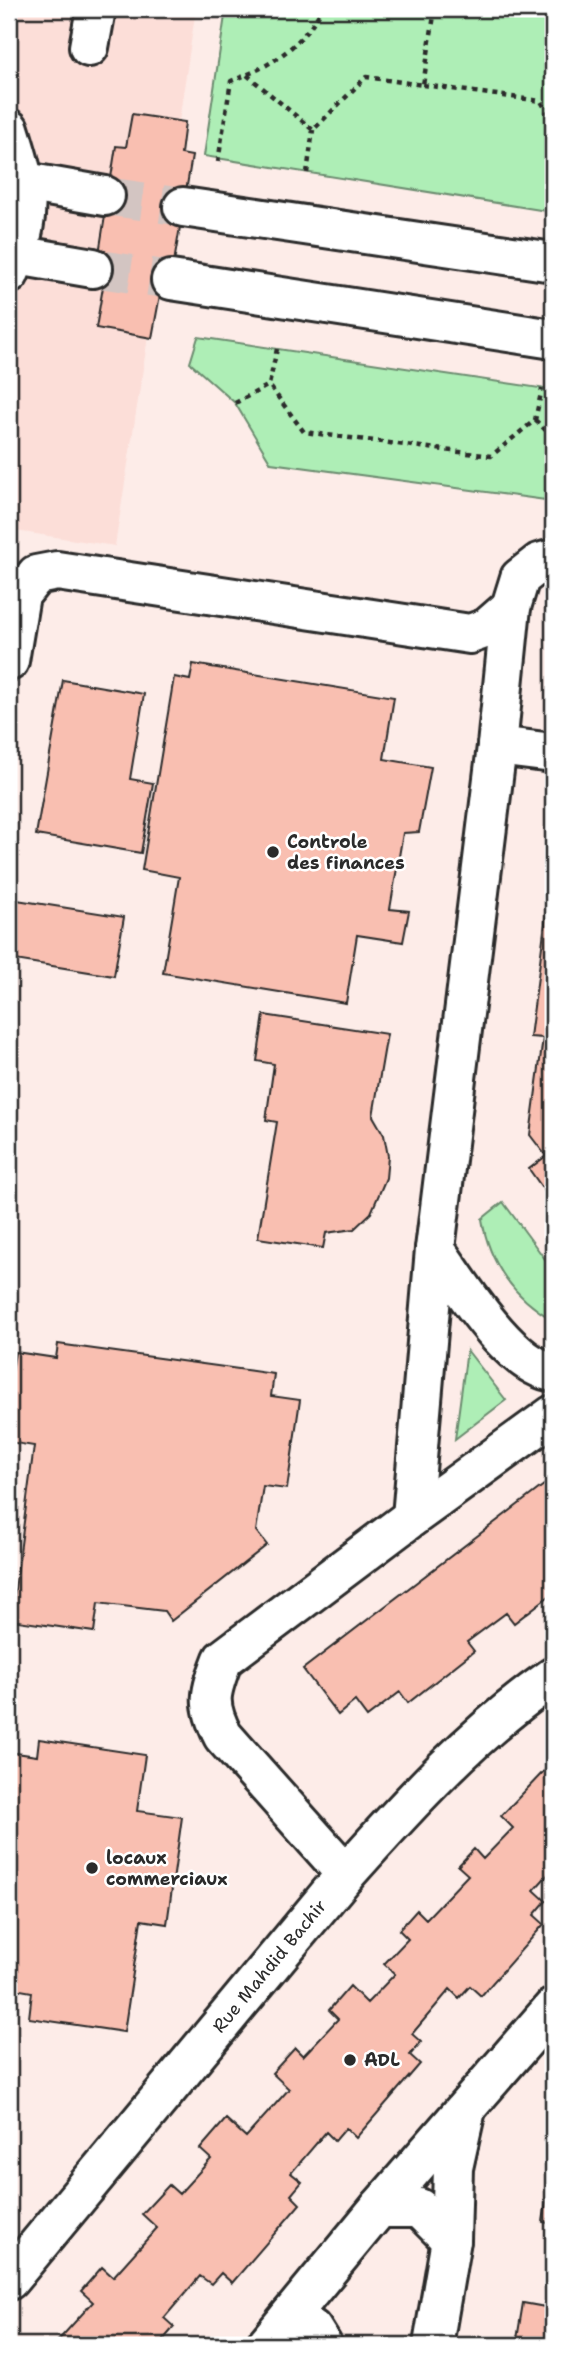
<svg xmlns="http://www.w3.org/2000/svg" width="562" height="2354" font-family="'Shantell Sans',sans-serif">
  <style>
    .built { fill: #fcded8 }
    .green { fill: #aeeeb6; stroke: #6c8c70; stroke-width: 2 }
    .building { fill: #f9bfb1; stroke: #2b2b2b; stroke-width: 2 }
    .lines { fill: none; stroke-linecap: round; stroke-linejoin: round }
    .minor-tunnel { stroke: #d3c5c2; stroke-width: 38; stroke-dasharray: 38 19; stroke-linecap: butt }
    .minor-casing { stroke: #2b2b2b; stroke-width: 44 }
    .path { stroke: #2b2b2b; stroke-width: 4.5; stroke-dasharray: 5 5; stroke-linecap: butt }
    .minor { stroke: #fff; stroke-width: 38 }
    .poi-dot { fill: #2b2b2b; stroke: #fff; stroke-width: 2.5 }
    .labels { text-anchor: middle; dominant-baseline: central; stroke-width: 5; stroke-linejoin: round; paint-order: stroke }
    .poi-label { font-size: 18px; font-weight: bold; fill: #2b2b2b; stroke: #fff; text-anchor: start }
    .street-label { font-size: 18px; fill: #2b2b2b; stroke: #fff }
  </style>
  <rect width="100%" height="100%" fill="#fdece8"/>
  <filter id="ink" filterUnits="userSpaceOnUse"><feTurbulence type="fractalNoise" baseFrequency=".0143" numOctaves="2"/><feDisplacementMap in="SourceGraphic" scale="14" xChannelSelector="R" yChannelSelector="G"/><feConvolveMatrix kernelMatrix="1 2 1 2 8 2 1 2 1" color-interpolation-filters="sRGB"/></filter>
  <g filter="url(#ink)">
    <path class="built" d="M 9,9 L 196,9 L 179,121 L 132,114 L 126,147 L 116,146 L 95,279 L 104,281 L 96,328 L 148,337 L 115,546 L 9,530 Z"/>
    <path class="green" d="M 226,9 L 553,9 L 553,212 L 204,156 Z
      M 198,337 L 553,390 L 553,501 L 271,463 L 235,403 L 190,363 Z
      M 503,1202 L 553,1270 L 553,1320 C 514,1298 489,1263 482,1219 Z
      M 467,1350 L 506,1400 L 455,1439 Z"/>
    <path class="building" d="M 132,114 L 185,122 L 181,154 L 192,156 L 171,280 L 160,295 L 152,338 L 96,328 L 104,281 L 95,279 L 116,146 L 126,147 Z
      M 193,664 L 394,697 L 384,759 L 431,767 L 419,832 L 403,833 L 390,909 L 409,911 L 403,942 L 357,935 L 346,1003 L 163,973 L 179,877 L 142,870 L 174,677 L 190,680 Z
      M 63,680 L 144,694 L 130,779 L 153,783 L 141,853 L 36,835 Z
      M 553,863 L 553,1203 L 529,1169 L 546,1156 L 530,1135 L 543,1038 L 530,1037 Z
      M 17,900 L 124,917 L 114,976 L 9,959 Z
      M 264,1015 L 387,1034 L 373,1116 L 384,1135 L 388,1156 L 386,1178 L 371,1213 L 354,1229 L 326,1233 L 323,1248 L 258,1238 L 277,1122 L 266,1120 L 274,1064 L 257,1061 Z
      M 58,1344 L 274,1374 L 271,1396 L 300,1400 L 287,1489 L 263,1486 L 256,1531 L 267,1545 L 171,1621 L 164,1611 L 98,1603 L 94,1632 L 11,1620 L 34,1446 L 9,1442 L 9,1393 L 15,1352 L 56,1358 Z
      M 553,1478 L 553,1593 L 514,1623 L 506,1613 L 467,1642 L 474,1651 L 408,1703 L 400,1692 L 367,1717 L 355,1701 L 338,1715 L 303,1669 Z
      M 39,1739 L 145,1755 L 137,1811 L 182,1817 L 167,1924 L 141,1920 L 124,2032 L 29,2018 L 32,1992 L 9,1988 L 9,1752 L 37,1756 Z
      M 545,1770 L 553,1777 L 553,1869 L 534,1890 L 546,1901 L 534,1915 L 544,1924 L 481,1996 L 470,1986 L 459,1998 L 450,1989 L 412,2034 L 421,2042 L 410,2055 L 420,2064 L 356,2138 L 346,2128 L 335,2141 L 326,2132 L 291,2173 L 302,2182 L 291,2195 L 300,2204 L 232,2283 L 221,2273 L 211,2284 L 200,2276 L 164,2318 L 174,2327 L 163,2340 L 169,2345 L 54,2345 L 93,2302 L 81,2291 L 102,2267 L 113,2277 L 157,2228 L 142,2214 L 169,2185 L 179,2194 L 211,2159 L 200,2149 L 226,2119 L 246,2137 L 289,2089 L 272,2073 L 295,2048 L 303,2056 L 338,2019 L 329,2010 L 350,1986 L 367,2003 L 395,1974 L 384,1964 L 408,1939 L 399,1930 L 417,1910 L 426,1919 L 468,1875 L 458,1866 L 474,1849 L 483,1859 L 513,1828 L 501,1816 Z
      M 553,2156 L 553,2224 L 543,2222 Z
      M 553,2295 L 553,2345 L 516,2345 L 523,2303 L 551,2308 Z"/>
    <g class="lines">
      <path class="minor-tunnel" d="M 105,196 L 183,207
        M 93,268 L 171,280"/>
      <defs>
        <g id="minor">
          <path d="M 89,47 L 96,9"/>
          <path d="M 9,129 C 28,189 34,215 9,274"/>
          <path d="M 25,182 L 105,196"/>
          <path d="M 183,207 L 553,262"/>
          <path d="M 17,255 L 93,268"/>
          <path d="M 171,280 L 553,339"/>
          <path d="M 9,661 L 20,595 L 36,575 L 57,571 L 470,634 L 487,628 L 511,607"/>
          <path d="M 497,746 L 553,753"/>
          <path d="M 435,1249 C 460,1284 509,1366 553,1372"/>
          <path d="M 412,1517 L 435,1249 L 497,746 L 511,607 L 520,578 L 539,563 L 553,559"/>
          <path d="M 346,1874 L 223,1736 C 206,1703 210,1693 223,1659 L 412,1517 L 553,1415"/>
          <path d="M 379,2208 L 419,2208 L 451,2240"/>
          <path id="s1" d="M 9,2280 L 346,1874 C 409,1803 475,1731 553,1677"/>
          <path d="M 290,2316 L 312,2329 L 322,2345"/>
          <path d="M 266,2345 L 379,2208 L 553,2008"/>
          <path d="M 433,2345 L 451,2240 L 453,2168 L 465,2114"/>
        </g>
      </defs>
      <use href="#minor" class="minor-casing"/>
      <path class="path" d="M 247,75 L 313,130 L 366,77 L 423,85 L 435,9
        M 423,85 L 541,101 L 553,122
        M 218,162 L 231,81 C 272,66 300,47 322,9
        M 307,173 L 313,130
        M 277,349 L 269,385 L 304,432 L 491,456 L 535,420 L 542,389
        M 235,403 L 269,385
        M 535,420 L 553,437"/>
      <use href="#minor" class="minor"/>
    </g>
  </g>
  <g class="poi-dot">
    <circle cx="273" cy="852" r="7"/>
    <circle cx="92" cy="1868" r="7"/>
    <circle cx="350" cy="2060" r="7"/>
  </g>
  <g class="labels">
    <g class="poi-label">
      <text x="287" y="842">Controle<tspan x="287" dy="21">des finances</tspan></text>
      <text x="106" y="1858">locaux<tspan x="106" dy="21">commerciaux</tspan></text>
      <text x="364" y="2060">ADL</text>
    </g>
    <g class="street-label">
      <text stroke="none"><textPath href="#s1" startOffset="408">Rue Mahdid Bachir</textPath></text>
    </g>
  </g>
  <rect width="562" height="2354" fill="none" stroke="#fff" stroke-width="35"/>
  <rect x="18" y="18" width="527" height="2319" fill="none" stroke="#2b2b2b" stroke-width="2.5" filter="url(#ink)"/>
</svg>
